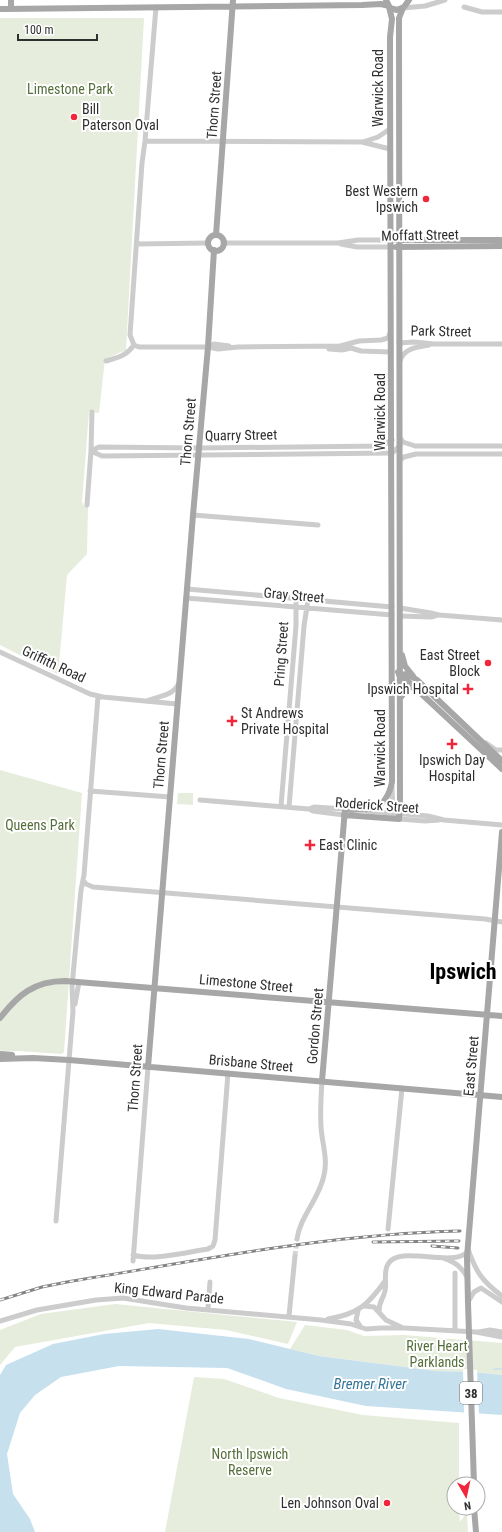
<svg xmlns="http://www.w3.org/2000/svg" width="502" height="1532" font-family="'Roboto Condensed',sans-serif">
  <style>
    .green { fill: #e6eddc }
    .water { fill: #c7e0ee }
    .pier { fill: #fff }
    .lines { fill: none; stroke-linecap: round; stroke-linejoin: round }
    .stream { stroke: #c7e0ee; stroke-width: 1.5 }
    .minor-tunnel { stroke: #d5d5d5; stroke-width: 5; stroke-dasharray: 5 2.5; stroke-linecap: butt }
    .minor { stroke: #ccc; stroke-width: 5 }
    .major { stroke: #a7a7a7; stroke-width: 6 }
    .rail-casing { stroke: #848484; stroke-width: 3 }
    .rail { stroke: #fff; stroke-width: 1.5; stroke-dasharray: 4.5; stroke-linecap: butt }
    .major-bridge { stroke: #a7a7a7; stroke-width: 6 }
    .poi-dot { fill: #f2253a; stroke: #fff; stroke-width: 1.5 }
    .labels { text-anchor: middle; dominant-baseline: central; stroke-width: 4; stroke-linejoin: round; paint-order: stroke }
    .shield { fill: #fff; stroke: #6d6d6d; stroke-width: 1 }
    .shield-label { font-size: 13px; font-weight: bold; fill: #2f2f2f }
    .street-label { font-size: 14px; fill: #2f2f2f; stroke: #fff }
    .park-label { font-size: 14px; fill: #536e39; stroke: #fff }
    .poi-label { font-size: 14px; fill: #2f2f2f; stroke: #fff; text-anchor: end }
    .water-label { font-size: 15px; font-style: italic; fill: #367597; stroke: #fff }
    .town-label { font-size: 22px; font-weight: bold; fill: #000; stroke: #fff }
  </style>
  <rect width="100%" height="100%" fill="#fff"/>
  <path class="green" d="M 0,18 L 144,18 L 126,350 L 105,359 L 99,413 L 89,412 L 82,502 L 85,507 L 88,507 L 87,554 L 67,575 L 59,664 L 57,674 L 0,645 Z
    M 0,770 L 82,793 L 64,1052 L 62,1054 L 18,1051 L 3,1052 L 0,1050 Z
    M 178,793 L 193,793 L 193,805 L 177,804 Z
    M 115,1304 L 297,1322 L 288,1344 L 226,1330 L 149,1323 L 15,1347 L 0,1365 L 0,1330 L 41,1314 Z
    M 305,1325 L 347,1330 L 364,1336 L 404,1335 L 502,1343 L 502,1375 L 474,1372 L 436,1371 L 319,1356 L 290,1349 Z
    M 194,1377 L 224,1379 L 279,1398 L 363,1415 L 459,1423 L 459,1484 L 454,1484 L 454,1508 L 459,1508 L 460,1522 L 467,1512 L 468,1532 L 165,1532 Z"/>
  <path class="water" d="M 158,1329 L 249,1339 L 319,1356 L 436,1371 L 474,1372 L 502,1375 L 502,1415 L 366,1406 L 286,1389 L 227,1368 L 119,1366 L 61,1377 L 35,1395 L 20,1413 L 7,1454 L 13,1494 L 30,1519 L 35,1532 L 0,1532 L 0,1375 L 6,1365 L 53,1344 L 104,1334 Z"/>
  <path class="pier" d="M 463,1369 L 477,1370 L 479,1415 L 464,1414 Z"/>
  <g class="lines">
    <path class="stream" d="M 494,1369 L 502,1369"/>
    <path class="minor-tunnel" d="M 295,1256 L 297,1239"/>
    <path class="minor" d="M 464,7 L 482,12 L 502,12
      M 403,8 L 425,6 L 445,0
      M 145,141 L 362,142 L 390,149
      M 363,142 L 378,137 L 390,129
      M 223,243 L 338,243 L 358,240 L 390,240
      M 137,244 L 208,243
      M 341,244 L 357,247 L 391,247
      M 399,343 L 414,342 L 434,344 L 502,344
      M 134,345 L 130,335 L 142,163 L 145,141 L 156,7
      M 134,345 L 139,347 L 208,347 L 214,344 L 229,346
      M 208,347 L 218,349 L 238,347 L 340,346 L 359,341 L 381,340 L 388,338 L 390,333
      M 329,349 L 342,350 L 351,348 L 361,351 L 391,352
      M 106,361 C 119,357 126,356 134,345
      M 400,361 C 404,348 417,347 429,345
      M 400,438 L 403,442 L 415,446 L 502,446
      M 91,451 L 102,456 L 392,453 L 400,446
      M 91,451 L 99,447 L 199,448 L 381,446 L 392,440
      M 400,460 L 404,457 L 416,454 L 502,454
      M 87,505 L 91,451 L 92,412
      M 193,515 L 318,525
      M 187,589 L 392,607
      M 186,598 L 392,615
      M 400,608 L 431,613 L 439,615 L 502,620
      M 400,616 L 431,617 L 438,615
      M 0,652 L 90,694 L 103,697 L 177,704
      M 147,701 C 160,695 172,697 179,683
      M 486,743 L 496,750 L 502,750
      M 392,786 L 393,816
      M 90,791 L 170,797
      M 200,800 L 309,809 L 313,811 L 344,815
      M 281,806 L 296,626 L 296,599
      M 289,807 L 304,626 L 308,600
      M 309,809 L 314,807 L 345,809
      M 367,811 L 428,816 L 444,820 L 502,825
      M 399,819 L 425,821 L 439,820
      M 83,880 L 86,884 L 93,887 L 485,919 L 502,922
      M 75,1004 L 79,982
      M 56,1221 L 73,1011 L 72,986 L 81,890 L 84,875 L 98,696
      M 388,1229 L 402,1088
      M 297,1239 C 300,1216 320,1198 324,1175 C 328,1159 322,1143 321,1127 C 320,1111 321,1096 322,1081
      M 468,1249 C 476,1272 482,1281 502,1296
      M 133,1255 C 153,1261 187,1252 208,1249 L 213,1246 L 215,1240 L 228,1073
      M 443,1258 C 456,1263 460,1265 467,1277
      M 133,1261 L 148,1067
      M 455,1273 L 455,1331
      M 468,1302 L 474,1292 L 481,1288 L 502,1302
      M 364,1306 L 374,1307 L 386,1320 L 401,1327
      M 208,1309 L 210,1282
      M 358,1311 L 356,1320 L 360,1326
      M 379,1312 C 379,1300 383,1300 385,1291 C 387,1282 383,1272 388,1264 C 399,1244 454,1269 468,1251
      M 289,1316 L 295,1256
      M 328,1319 C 358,1314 368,1305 385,1281
      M 0,1321 L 37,1310 L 96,1300 L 123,1298 L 186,1308 L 321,1320 L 351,1324 L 366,1329 L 381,1328 L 404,1328 L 476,1332 L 502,1337
      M 479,1332 L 490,1330 L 502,1332"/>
    <path class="major" d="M 11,0 L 11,9
      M 386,0 L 390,8 L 397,10 L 404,7 L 409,0
      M 0,9 C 121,8 242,6 362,5 L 381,4 L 389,6
      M 216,235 L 233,0
      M208 243a8 8 0 1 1 16 0a8 8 0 1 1-16 0Z
      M 396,240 L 502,240
      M 396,247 L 502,246
      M 402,655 L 405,666 L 413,676
      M 398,672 L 502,769
      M 399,675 L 408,674 L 417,680 L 502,761
      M 401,697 L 407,688 L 410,687 L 416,689
      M 344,815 L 399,819 L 400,806 L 399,29 L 399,18 L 403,8
      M 0,1018 C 18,995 34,981 65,981 L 502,1016
      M 0,1054 L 12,1055
      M 0,1059 L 33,1058 L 69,1060 L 502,1097
      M 148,1067 L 193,515 L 208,347 L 214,250
      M 322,1081 L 345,809 C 370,811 386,811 392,782 L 390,67 L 390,37 L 392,19 L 389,7
      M 468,1303 L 467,1257 L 502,832
      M 474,1508 L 476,1532"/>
    <defs>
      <path id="rail" d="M 373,1242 L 459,1241
        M 432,1246 L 458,1248
        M 0,1300 L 42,1287 L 67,1282 C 197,1261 327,1234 460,1231"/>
    </defs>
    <use href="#rail" class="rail-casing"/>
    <use href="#rail" class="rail"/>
    <path class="major-bridge" d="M 468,1303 L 474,1484"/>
  </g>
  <g class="poi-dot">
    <circle cx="74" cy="117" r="4"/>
    <circle cx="426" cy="199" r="4"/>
    <circle cx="488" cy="663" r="4"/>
    <path d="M466 683h4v4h4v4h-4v4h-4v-4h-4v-4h4z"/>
    <path d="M230 715h4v4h4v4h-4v4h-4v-4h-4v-4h4z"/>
    <path d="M450 738h4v4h4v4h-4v4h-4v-4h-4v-4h4z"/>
    <path d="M308 839h4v4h4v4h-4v4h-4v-4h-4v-4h4z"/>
    <circle cx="387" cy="1503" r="4"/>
  </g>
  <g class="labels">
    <rect class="shield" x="460" y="1382" width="22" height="22" rx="3"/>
    <g class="shield-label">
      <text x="471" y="1393">38</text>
    </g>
    <g class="street-label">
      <text transform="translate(378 88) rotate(-90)">Warwick Road</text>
      <text transform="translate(214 105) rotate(-86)">Thorn Street</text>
      <text transform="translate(420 235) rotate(-1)">Moffatt Street</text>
      <text transform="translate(441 331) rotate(1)">Park Street</text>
      <text transform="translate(380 412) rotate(-90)">Warwick Road</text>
      <text transform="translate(188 432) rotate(-85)">Thorn Street</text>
      <text transform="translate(241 435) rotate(-1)">Quarry Street</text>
      <text transform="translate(294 595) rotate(5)">Gray Street</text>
      <text transform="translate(281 654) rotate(-86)">Pring Street</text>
      <text transform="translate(54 664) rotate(25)">Griffith Road</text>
      <text transform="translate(380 748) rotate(-90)">Warwick Road</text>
      <text transform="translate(161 755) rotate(-85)">Thorn Street</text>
      <text transform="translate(377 805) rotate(4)">Roderick Street</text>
      <text transform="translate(246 983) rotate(5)">Limestone Street</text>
      <text transform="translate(315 1026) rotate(-85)">Gordon Street</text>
      <text transform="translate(251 1063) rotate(5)">Brisbane Street</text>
      <text transform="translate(471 1066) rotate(-85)">East Street</text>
      <text transform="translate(135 1078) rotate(-86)">Thorn Street</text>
      <text transform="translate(169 1293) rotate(6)">King Edward Parade</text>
    </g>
    <g class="park-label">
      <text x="70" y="89">Limestone Park</text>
      <text x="40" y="825">Queens Park</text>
      <text x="437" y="1346">River Heart<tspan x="437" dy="16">Parklands</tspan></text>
      <text x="250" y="1454">North Ipswich<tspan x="250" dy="16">Reserve</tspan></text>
    </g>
    <g class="poi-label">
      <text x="82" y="109" text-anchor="start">Bill<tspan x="82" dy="16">Paterson Oval</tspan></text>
      <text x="418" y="191">Best Western<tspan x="418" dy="16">Ipswich</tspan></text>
      <text x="480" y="655">East Street<tspan x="480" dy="16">Block</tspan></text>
      <text x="459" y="689">Ipswich Hospital</text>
      <text x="241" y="713" text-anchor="start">St Andrews<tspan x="241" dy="16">Private Hospital</tspan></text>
      <text x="452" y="760" text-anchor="middle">Ipswich Day<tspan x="452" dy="16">Hospital</tspan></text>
      <text x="319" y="845" text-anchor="start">East Clinic</text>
      <text x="379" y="1503">Len Johnson Oval</text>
    </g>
    <g class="water-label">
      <text x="370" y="1384">Bremer River</text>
    </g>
    <g class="town-label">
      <text x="463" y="971">Ipswich</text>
    </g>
  </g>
  <g transform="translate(466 1496) rotate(171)"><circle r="19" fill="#ffffff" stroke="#acacac"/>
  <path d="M0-3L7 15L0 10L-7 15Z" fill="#f2253a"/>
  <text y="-6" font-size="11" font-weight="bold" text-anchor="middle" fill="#2f2f2f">N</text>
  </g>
  <path d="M18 34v6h79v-6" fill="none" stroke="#2f2f2f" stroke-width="2"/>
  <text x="24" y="34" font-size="12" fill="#2f2f2f" stroke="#ffffff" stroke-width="3" paint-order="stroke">100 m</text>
</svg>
